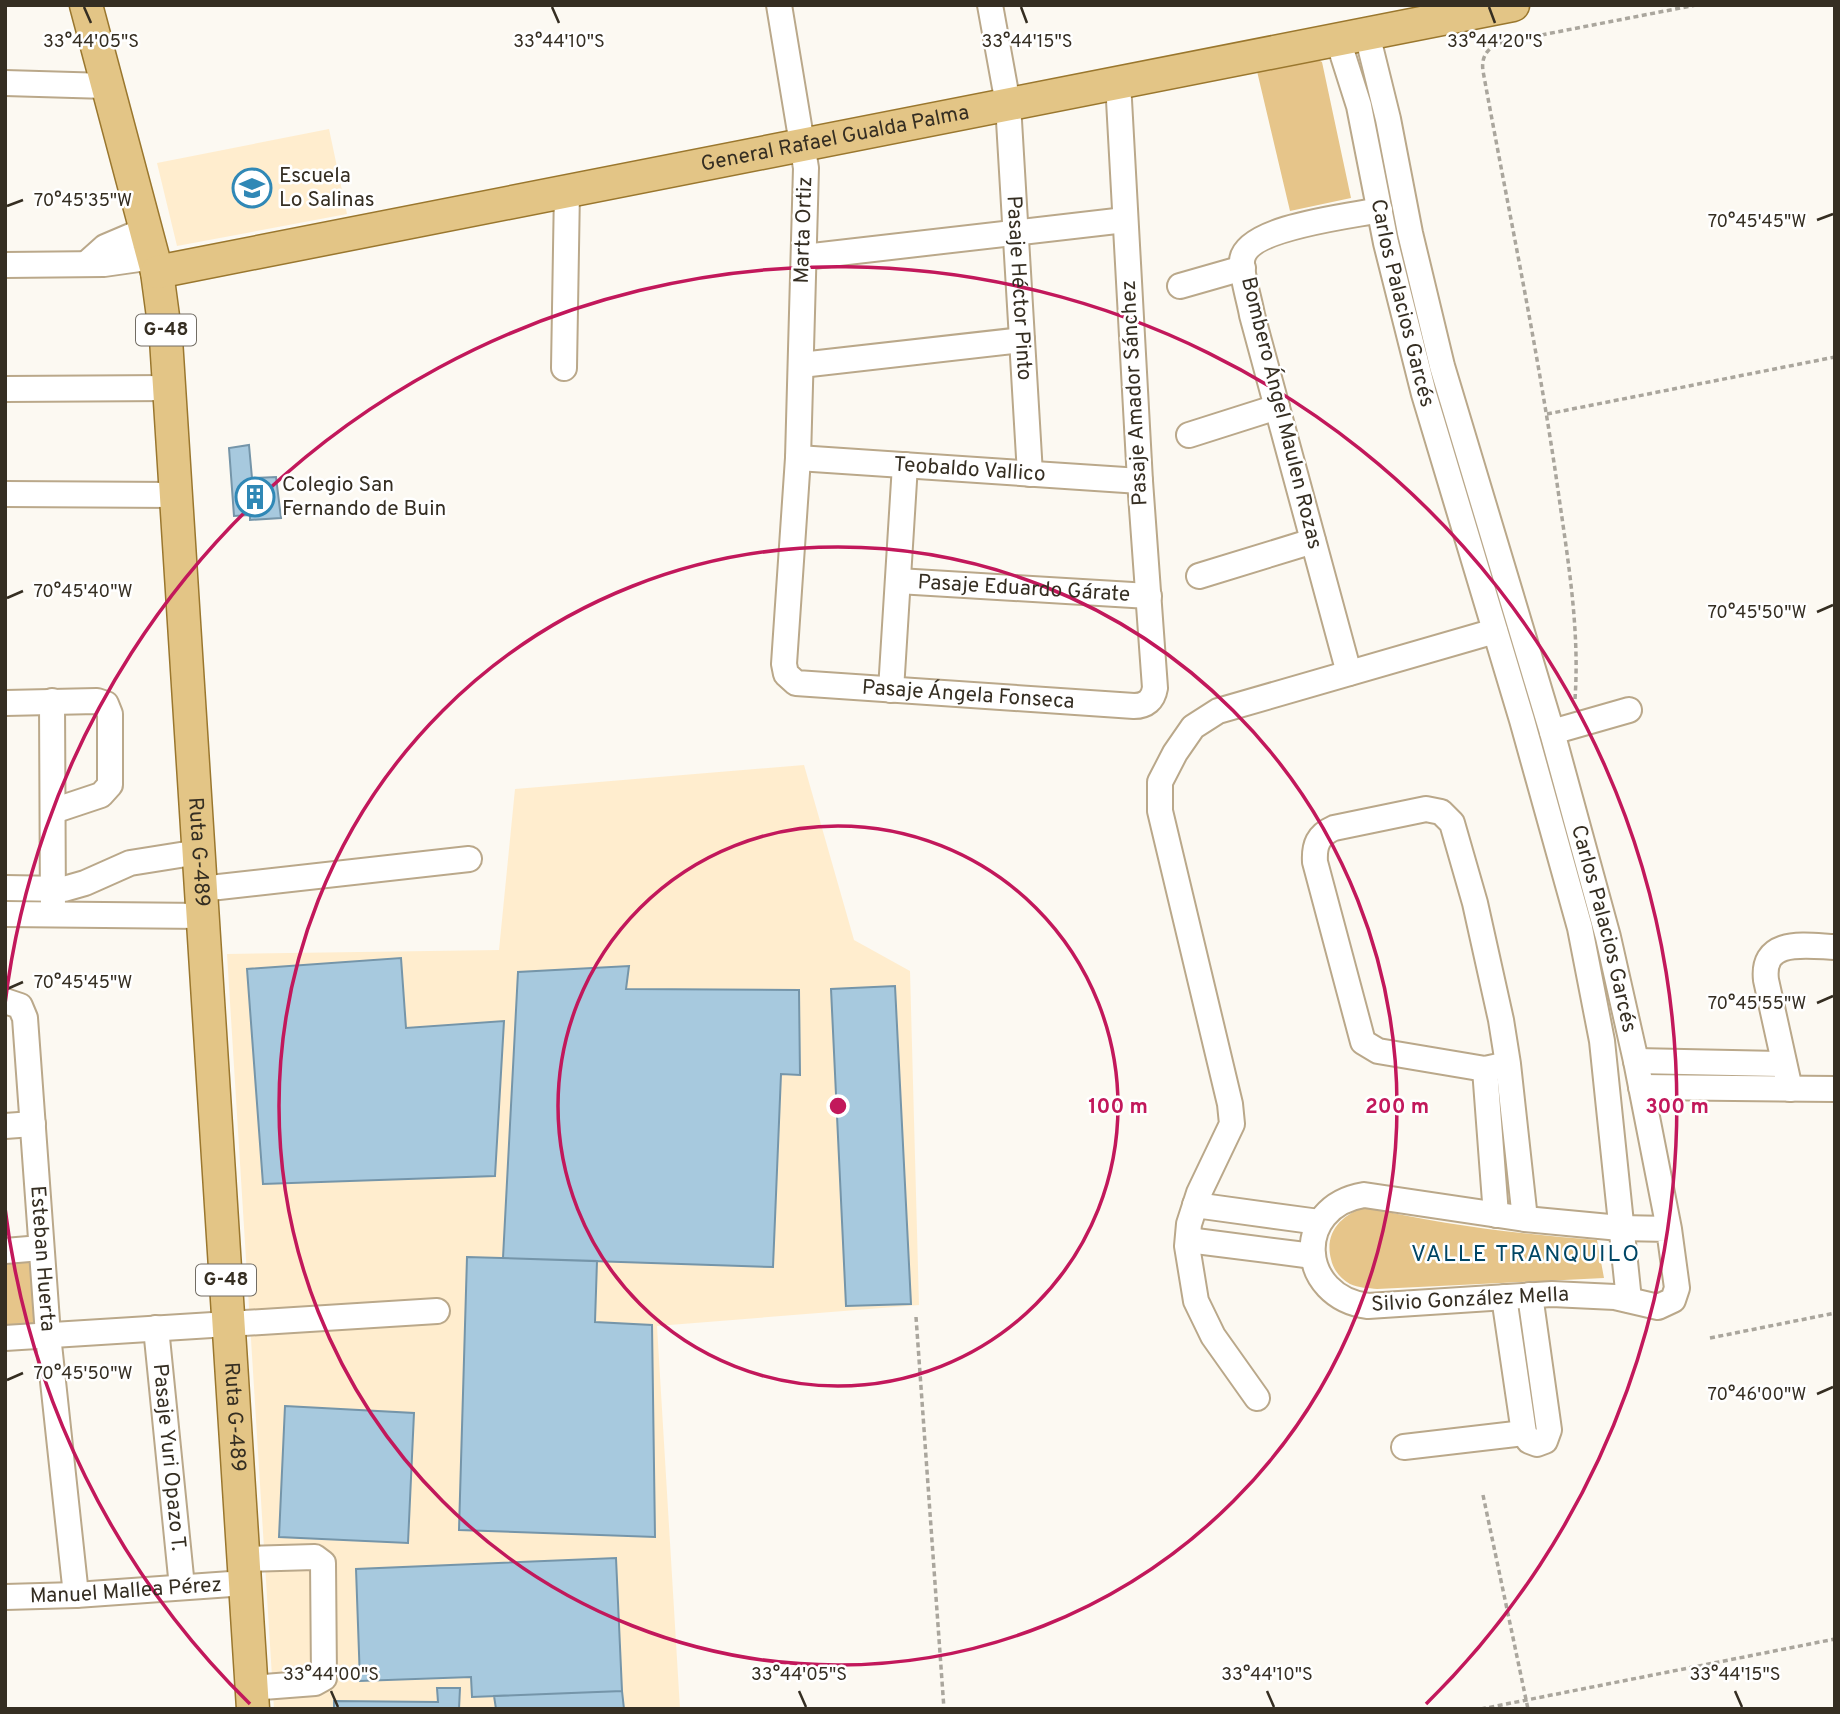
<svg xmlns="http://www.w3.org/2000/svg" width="1840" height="1714" font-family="Overpass,sans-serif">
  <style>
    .built { fill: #ffedce }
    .green { fill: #e6c58a }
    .building { fill: #a7c9de; stroke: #7595a9; stroke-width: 2 }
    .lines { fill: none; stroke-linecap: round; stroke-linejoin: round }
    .minor-casing { stroke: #baa88a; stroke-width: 28 }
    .major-casing { stroke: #9a772e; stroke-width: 35 }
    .path { stroke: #aaa69d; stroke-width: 3.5; stroke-dasharray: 5 3.5; stroke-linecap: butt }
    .minor { stroke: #fff; stroke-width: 24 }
    .major { stroke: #e3c586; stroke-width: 32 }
    .ticks { fill: none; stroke: #352e22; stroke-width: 2.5 }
    .ring { fill: none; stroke: #c2185b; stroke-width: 3.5 }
    .labels { text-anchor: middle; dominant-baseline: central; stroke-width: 5; stroke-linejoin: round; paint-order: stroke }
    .shield { fill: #fff; stroke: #726d64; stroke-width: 2 }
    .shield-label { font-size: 19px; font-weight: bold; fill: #352e22 }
    .street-label { font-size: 21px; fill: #352e22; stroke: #fff }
    .poi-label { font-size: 21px; fill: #352e22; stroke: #fff; text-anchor: start }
    .neighbourhood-label { font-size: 23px; letter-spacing: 2px; fill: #004665; stroke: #fff }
    .ticks-label { font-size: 18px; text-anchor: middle; fill: #352e22; stroke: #fff; stroke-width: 5; stroke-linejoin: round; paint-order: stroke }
    .centre { fill: #c2185b; stroke: #fff; stroke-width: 3.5 }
    .ring-label { font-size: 21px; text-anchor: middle; font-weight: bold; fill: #c2185b; stroke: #fff; stroke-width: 5; stroke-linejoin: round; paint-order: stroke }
  </style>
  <rect width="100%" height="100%" fill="#fcf9f2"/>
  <path class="built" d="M 329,129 L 347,214 L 177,246 L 157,163 Z
    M 804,765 L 854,940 L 910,971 L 919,1305 L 657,1326 L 680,1709 L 274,1709 L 227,954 L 499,950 L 515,789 Z"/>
  <path class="green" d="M 1311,56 L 1322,62 L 1351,198 L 1290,211 L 1256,67 Z
    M 1365,1207 C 1442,1225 1519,1234 1597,1240 L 1604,1278 L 1377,1289 C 1369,1288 1358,1288 1350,1284 C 1341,1279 1333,1270 1331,1259 C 1324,1233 1341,1215 1365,1207 Z
    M 32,1255 L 39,1326 L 5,1326 L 5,1257 Z"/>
  <path class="building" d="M 249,445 L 252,478 L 276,477 L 281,518 L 250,520 L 250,515 L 234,516 L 229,448 Z
    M 401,958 L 406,1028 L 504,1021 L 495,1176 L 263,1184 L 247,969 Z
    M 629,966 L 626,989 L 799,990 L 800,1075 L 781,1074 L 773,1267 L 503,1258 L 518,972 Z
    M 895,986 L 911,1304 L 846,1306 L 831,989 Z
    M 467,1257 L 597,1261 L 595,1322 L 652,1325 L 655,1537 L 459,1530 Z
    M 285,1406 L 414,1413 L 408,1543 L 279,1537 Z
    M 616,1558 L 622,1691 L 472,1697 L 471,1677 L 360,1681 L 356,1569 Z
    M 437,1688 L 460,1688 L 459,1709 L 334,1709 L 334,1701 L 438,1702 Z
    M 622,1691 L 624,1709 L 496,1709 L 494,1696 Z"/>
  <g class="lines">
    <defs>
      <g id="minor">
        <path id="s1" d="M 779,5 L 806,168 L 798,458 L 784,664 L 786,674 L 796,683 L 1134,706 C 1146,706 1153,700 1155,688 L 1140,481 L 1118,82"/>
        <path id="s2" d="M 990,5 L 1008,104 L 1030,474"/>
        <path id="s3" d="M 1367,34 L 1388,119 L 1410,233 L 1442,366 L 1552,732 L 1608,937 L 1636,1061 L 1669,1229 L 1677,1288 L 1673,1300 L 1658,1307 L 1615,1297 L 1552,1294 L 1368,1306 C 1298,1297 1292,1207 1364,1195 L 1525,1219 L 1620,1228 L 1669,1229"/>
        <path id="s4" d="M 1338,40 L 1359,106 L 1386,243 L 1424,394 L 1522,720 L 1580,928 L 1602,1041 L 1629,1300"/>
        <path d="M 5,83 L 107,86"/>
        <path d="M 804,257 L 1125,220"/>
        <path d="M 86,264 L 105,247 L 145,230"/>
        <path d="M 5,265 L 104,264 L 153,257"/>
        <path d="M 1180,286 L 1243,268"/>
        <path d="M 801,365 L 1022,340"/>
        <path d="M 564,368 L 567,190"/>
        <path d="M 5,389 L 169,388"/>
        <path d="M 1189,435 L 1277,407"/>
        <path id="s5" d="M 798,458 L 1140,481"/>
        <path d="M 5,494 L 176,495"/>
        <path d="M 1199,576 L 1313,541"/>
        <path id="s6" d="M 898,581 L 1149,596"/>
        <path d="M 1349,673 L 1252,315 C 1250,302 1241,274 1242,261 C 1244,227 1352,216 1380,210"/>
        <path d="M 891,690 L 905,465"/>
        <path d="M 52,701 L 53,914"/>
        <path d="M 5,703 L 97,701 L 106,704 L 110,714 L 110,785 L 101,795 L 53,811"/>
        <path d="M 1552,732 L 1629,710"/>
        <path d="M 5,888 L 64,889 L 85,883 L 130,863 L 199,852"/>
        <path d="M 201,889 L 469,859"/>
        <path d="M 5,914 L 203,916"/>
        <path id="s7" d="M 5,1001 L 20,1006 L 25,1018 L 48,1335 L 76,1595"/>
        <path d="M 1636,1061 L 1784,1064"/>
        <path d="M 1508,1064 L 1485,1069 L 1378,1051 L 1363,1042 L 1315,862 C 1314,845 1318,835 1334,828 L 1426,809 L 1441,812 L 1452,823 L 1475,903 L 1501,1020 L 1508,1064 L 1525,1219"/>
        <path d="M 1485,1069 L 1496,1215"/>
        <path d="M 1641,1087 L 1835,1089"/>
        <path d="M 1790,1089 L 1766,980 C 1761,937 1807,946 1835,947"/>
        <path d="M 5,1126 L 33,1124"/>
        <path d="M 1195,1205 L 1319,1222"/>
        <path d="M 1188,1240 L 1313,1256"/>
        <path d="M 5,1251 L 41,1248"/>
        <path d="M 1504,1297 L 1524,1433 L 1529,1441 L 1537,1444 L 1545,1441 L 1549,1430 L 1530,1295"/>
        <path id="s8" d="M 156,1328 L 182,1587"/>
        <path d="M 5,1338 L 437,1311"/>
        <path d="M 1257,1398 L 1213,1336 L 1196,1301 L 1187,1246 L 1189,1224 L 1199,1193 L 1232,1124 L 1230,1104 L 1160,811 L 1160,782 L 1175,753 L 1193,727 L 1218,711 L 1495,631"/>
        <path d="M 1404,1447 L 1524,1433"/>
        <path d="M 243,1559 L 315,1557 L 323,1563 L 324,1678 L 315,1683 L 251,1688"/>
        <path id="s9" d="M 5,1597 L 76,1595 L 245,1583"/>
      </g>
      <g id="major">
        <path id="s10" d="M 86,5 L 157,272 L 166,339 L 253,1709"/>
        <path id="s11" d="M 157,272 L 1513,5"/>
      </g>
    </defs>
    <use href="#minor" class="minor-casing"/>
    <use href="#major" class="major-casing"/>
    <path class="path" d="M 1547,414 L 1835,357
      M 1575,699 C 1580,626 1567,555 1557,483 C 1537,345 1508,208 1483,71 C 1481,57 1487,48 1500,43 L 1696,5
      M 916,1317 L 944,1709
      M 1710,1338 L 1835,1313
      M 1483,1495 L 1528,1709
      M 1481,1709 L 1835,1639"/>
    <use href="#minor" class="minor"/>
    <use href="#major" class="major"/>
  </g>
  <path class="ticks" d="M 84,7 L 91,23M 552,7 L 559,23M 1021,7 L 1027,23M 1489,7 L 1495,23M 7,206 L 23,200M 1817,220 L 1833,214M 7,598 L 23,591M 1817,612 L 1833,605M 7,989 L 23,982M 1817,1003 L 1833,996M 7,1380 L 23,1373M 1817,1394 L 1833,1387M 331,1691 L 338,1707M 799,1691 L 806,1707M 1267,1691 L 1274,1707M 1735,1691 L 1742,1707"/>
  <g class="ring">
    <circle cx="838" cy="1106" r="280"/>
    <circle cx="838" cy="1106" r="559"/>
    <path d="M250 1704A839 839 0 0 1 5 1208M5 1004A839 839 0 1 1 1426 1704"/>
  </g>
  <defs>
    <symbol id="school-ring" viewBox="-11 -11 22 22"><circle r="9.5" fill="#fff" stroke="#3088b6" stroke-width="1.5"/><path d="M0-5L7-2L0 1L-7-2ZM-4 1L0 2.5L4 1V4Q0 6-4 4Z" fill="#3088b6"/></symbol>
    <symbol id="building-ring" viewBox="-11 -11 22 22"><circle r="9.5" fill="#fff" stroke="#3088b6" stroke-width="1.5"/><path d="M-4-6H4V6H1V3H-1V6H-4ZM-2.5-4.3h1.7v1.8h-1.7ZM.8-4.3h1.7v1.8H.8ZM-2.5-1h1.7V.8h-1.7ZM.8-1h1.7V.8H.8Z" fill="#3088b6"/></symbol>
  </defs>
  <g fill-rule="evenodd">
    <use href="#school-ring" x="230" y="166" width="44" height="44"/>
    <use href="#building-ring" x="233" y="475" width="44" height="44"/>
  </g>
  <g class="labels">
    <g class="shield">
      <rect x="136" y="314.5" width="60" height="31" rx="5"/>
      <rect x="196" y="1264.5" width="60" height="31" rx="5"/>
    </g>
    <g class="shield-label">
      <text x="166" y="330">G-48</text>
      <text x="226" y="1280">G-48</text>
    </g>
    <g class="street-label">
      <text stroke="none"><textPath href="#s11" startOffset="691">General Rafael Gualda Palma</textPath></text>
      <text transform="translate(804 230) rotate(-88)">Marta Ortiz</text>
      <text stroke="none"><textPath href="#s2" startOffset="285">Pasaje Héctor Pinto</textPath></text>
      <text stroke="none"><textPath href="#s4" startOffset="271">Carlos Palacios Garcés</textPath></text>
      <text transform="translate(1135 393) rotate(-93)">Pasaje Amador Sánchez</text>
      <text transform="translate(1281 413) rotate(76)">Bombero Ángel Maulen Rozas</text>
      <text stroke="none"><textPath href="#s5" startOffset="172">Teobaldo Vallico</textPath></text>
      <text stroke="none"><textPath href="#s6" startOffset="126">Pasaje Eduardo Gárate</textPath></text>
      <text stroke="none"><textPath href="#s1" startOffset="858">Pasaje Ángela Fonseca</textPath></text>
      <text stroke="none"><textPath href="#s10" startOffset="858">Ruta G-489</textPath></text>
      <text stroke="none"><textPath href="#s3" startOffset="926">Carlos Palacios Garcés</textPath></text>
      <text stroke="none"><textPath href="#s7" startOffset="270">Esteban Huerta</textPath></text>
      <text transform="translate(1470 1300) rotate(-3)">Silvio González Mella</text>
      <text stroke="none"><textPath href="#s10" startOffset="1424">Ruta G-489</textPath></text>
      <text stroke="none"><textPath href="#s8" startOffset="130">Pasaje Yuri Opazo T.</textPath></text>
      <text stroke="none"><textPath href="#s9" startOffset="121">Manuel Mallea Pérez</textPath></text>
    </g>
    <g class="poi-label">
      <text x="279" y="176">Escuela<tspan x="279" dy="24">Lo Salinas</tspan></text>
      <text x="282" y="485">Colegio San<tspan x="282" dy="24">Fernando de Buin</tspan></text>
    </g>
    <g class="neighbourhood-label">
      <text x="1526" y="1255">VALLE TRANQUILO</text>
    </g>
  </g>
  <g class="ticks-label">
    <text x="91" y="47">33°44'05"S</text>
    <text x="559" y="47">33°44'10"S</text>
    <text x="1027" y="47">33°44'15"S</text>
    <text x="1495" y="47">33°44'20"S</text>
    <text x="83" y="206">70°45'35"W</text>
    <text x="1757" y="227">70°45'45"W</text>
    <text x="83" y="597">70°45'40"W</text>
    <text x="1757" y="618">70°45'50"W</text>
    <text x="83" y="988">70°45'45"W</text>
    <text x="1757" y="1009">70°45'55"W</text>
    <text x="83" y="1379">70°45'50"W</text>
    <text x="1757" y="1400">70°46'00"W</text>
    <text x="331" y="1680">33°44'00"S</text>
    <text x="799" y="1680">33°44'05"S</text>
    <text x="1267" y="1680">33°44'10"S</text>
    <text x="1735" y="1680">33°44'15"S</text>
  </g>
  <circle cx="838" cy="1106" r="10" class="centre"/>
  <g class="ring-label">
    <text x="1118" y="1113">100 m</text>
    <text x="1397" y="1113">200 m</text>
    <text x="1677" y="1113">300 m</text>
  </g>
  <rect width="1840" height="1714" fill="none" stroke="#352e22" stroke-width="14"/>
</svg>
